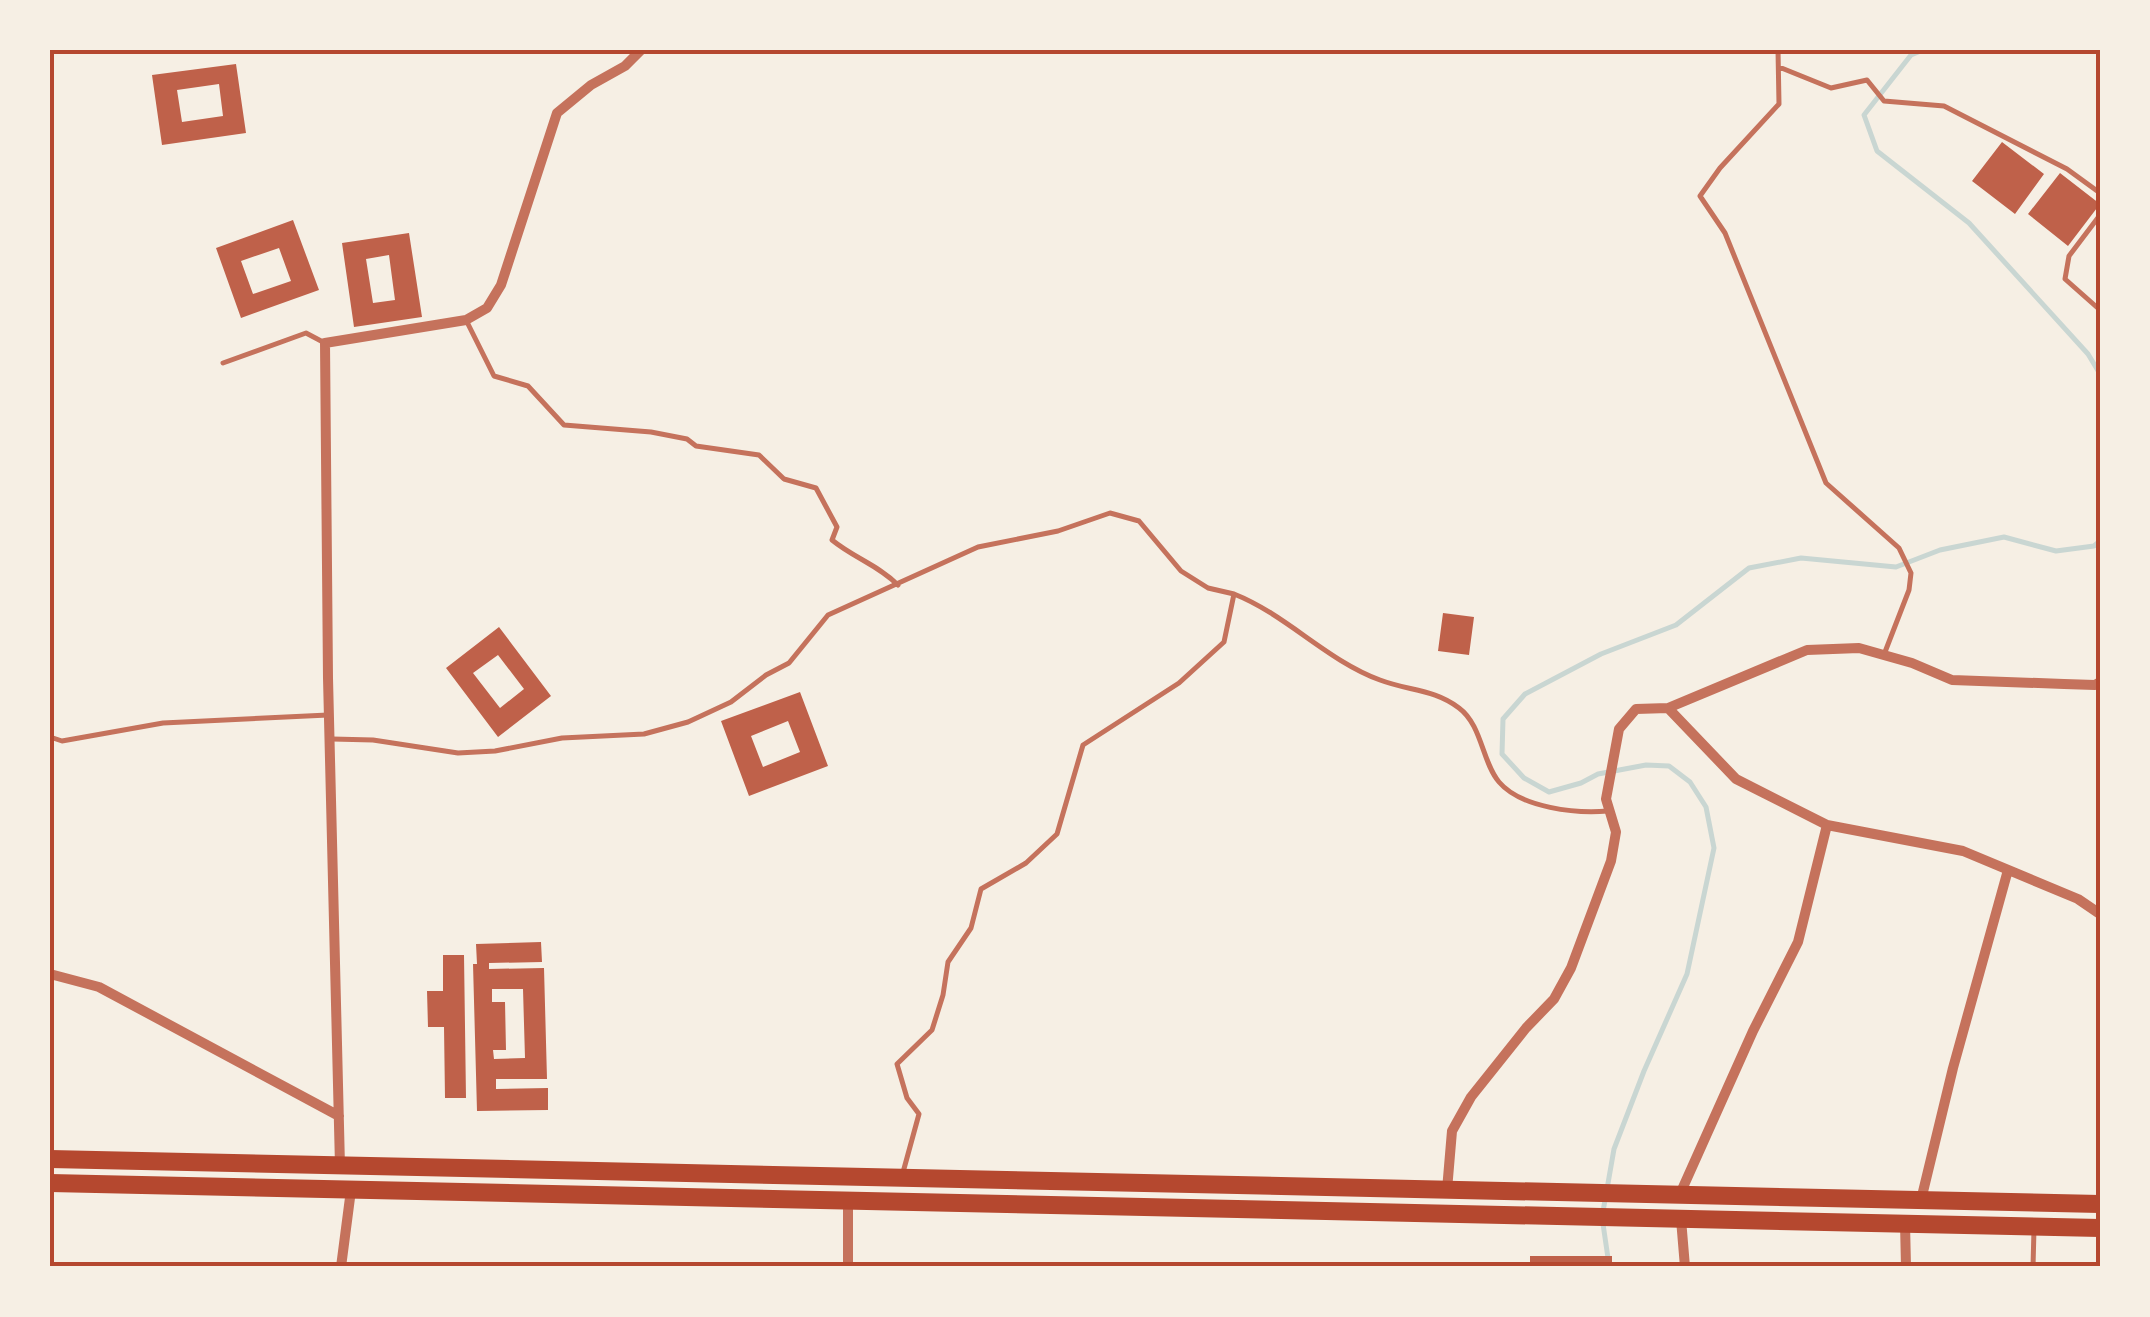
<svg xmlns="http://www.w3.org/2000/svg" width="2150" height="1317" font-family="'IBM Plex Serif',serif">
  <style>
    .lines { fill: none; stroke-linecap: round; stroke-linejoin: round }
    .stream { stroke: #c9d6d2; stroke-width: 5 }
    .building { fill: #bf614a; fill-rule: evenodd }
    .service { stroke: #c5725c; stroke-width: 5 }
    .minor { stroke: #c5725c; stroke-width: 10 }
    .trunk { stroke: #b5482f; stroke-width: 18 }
    .neatline { fill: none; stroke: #b5482f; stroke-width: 4 }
  </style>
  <rect width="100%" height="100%" fill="#f6efe4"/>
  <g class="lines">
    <path class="stream" d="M 1923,50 L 1911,55 L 1864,115 L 1877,151 L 1969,223 L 2088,354 L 2100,374
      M 1607,1189 L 1614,1149 L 1644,1071 L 1687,974 L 1714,848 L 1706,807 L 1690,782 L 1669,766 L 1646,765 L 1598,774 L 1581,783 L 1549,792 L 1524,778 L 1502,754 L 1503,719 L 1525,694 L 1601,654 L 1676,625 L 1749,568 L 1801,558 L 1896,567 L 1940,550 L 2004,537 L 2056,551 L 2094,546 L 2100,541
      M 1605,1200 L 1602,1217 L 1608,1258"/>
  </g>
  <path class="building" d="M 236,64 L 246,133 L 162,145 L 152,75 ZM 219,84 L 223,116 L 182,122 L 177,90 Z
    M 2002,142 L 2044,174 L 2015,214 L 1972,181 Z
    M 2060,173 L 2100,204 L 2068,246 L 2028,214 Z
    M 293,220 L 319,290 L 241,318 L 216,248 ZM 279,248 L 291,281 L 253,294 L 241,261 Z
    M 409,233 L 422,317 L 354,327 L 342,243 ZM 389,255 L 395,300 L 373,303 L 366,259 Z
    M 1443,613 L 1474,617 L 1469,655 L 1438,651 Z
    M 499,627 L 551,696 L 498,737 L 446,668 ZM 498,655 L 524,689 L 500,708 L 473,673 Z
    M 800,692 L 828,766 L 749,796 L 721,721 ZM 788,721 L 800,752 L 763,767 L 751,736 Z
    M 541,942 L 542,962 L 489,963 L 489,969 L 544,968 L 547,1079 L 496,1079 L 496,1089 L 548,1088 L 548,1110 L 477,1111 L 473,964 L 477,964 L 476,944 ZM 492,989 L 523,989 L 525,1058 L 494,1059 L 493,1050 L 506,1050 L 505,1002 L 492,1002 Z
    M 443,955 L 464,955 L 466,1098 L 445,1098 L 444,1027 L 428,1027 L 427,991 L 443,991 Z
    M 1530,1256 L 1612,1256 L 1612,1267 L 1530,1267 Z"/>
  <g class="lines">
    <path class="service" d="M 1778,50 L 1779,104 L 1720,168 L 1700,196 L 1725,233 L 1826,483 L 1899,548 L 1911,573 L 1909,590 L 1885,652
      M 1779,67 L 1831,88 L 1867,80 L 1884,101 L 1944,106 L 2067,169 L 2100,193
      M 2100,215 L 2069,256 L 2065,279 L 2100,310
      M 466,320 L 494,376 L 528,386 L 564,425 L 651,432 L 687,439 L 696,446 L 759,455 L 784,479 L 816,488 L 837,527 L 832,540 C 854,558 878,565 898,585
      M 223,363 L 306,333 L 323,342
      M 50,737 L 62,741 L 163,723 L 328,715
      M 332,739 L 373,740 L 458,753 L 495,751 L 562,738 L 644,734 L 688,722 L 731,702 L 766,675 L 789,663 L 828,615 L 978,547 L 1058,531 L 1110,513 L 1139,521 L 1181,571 L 1208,588 L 1234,594
      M 902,1176 L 919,1114 L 907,1098 L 897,1064 L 932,1030 L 943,995 L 948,962 L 971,928 L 981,889 L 1026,863 L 1057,834 L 1083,745 L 1179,683 L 1224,642 L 1234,594 C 1287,615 1326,660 1380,680 C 1409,691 1434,689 1459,708 C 1482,725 1482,762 1499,782 C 1521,808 1577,814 1608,811
      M 2033,1267 L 2034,1229"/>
    <path class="minor" d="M 1668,708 L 1807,650 L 1859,648 L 1912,663 L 1952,680 L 2064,684 L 2095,685 L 2100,682
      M 50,974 L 99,987 L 339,1116
      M 340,1166 L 328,678 L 325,343 L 466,320 L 487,308 L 501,285 L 557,113 L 591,85 L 625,66 L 641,50
      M 1447,1190 L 1452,1131 L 1471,1097 L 1526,1028 L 1554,999 L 1571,968 L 1611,861 L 1616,832 L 1606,799 L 1619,729 L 1636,709 L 1668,708 L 1736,779 L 1827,825 L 1963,851 L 2078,899 L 2100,914
      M 1680,1194 L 1753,1031 L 1798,942 L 1827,825
      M 1921,1200 L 1953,1068 L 2008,870
      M 848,1201 L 848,1267
      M 1681,1219 L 1685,1267
      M 1905,1223 L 1906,1267
      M 341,1267 L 351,1190"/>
    <path class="trunk" d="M 50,1159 L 2100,1204
      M 50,1183 L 2100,1228"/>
  </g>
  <rect width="2150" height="1317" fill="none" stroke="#f6efe4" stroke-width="105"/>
  <rect x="52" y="52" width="2046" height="1212" class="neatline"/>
</svg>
